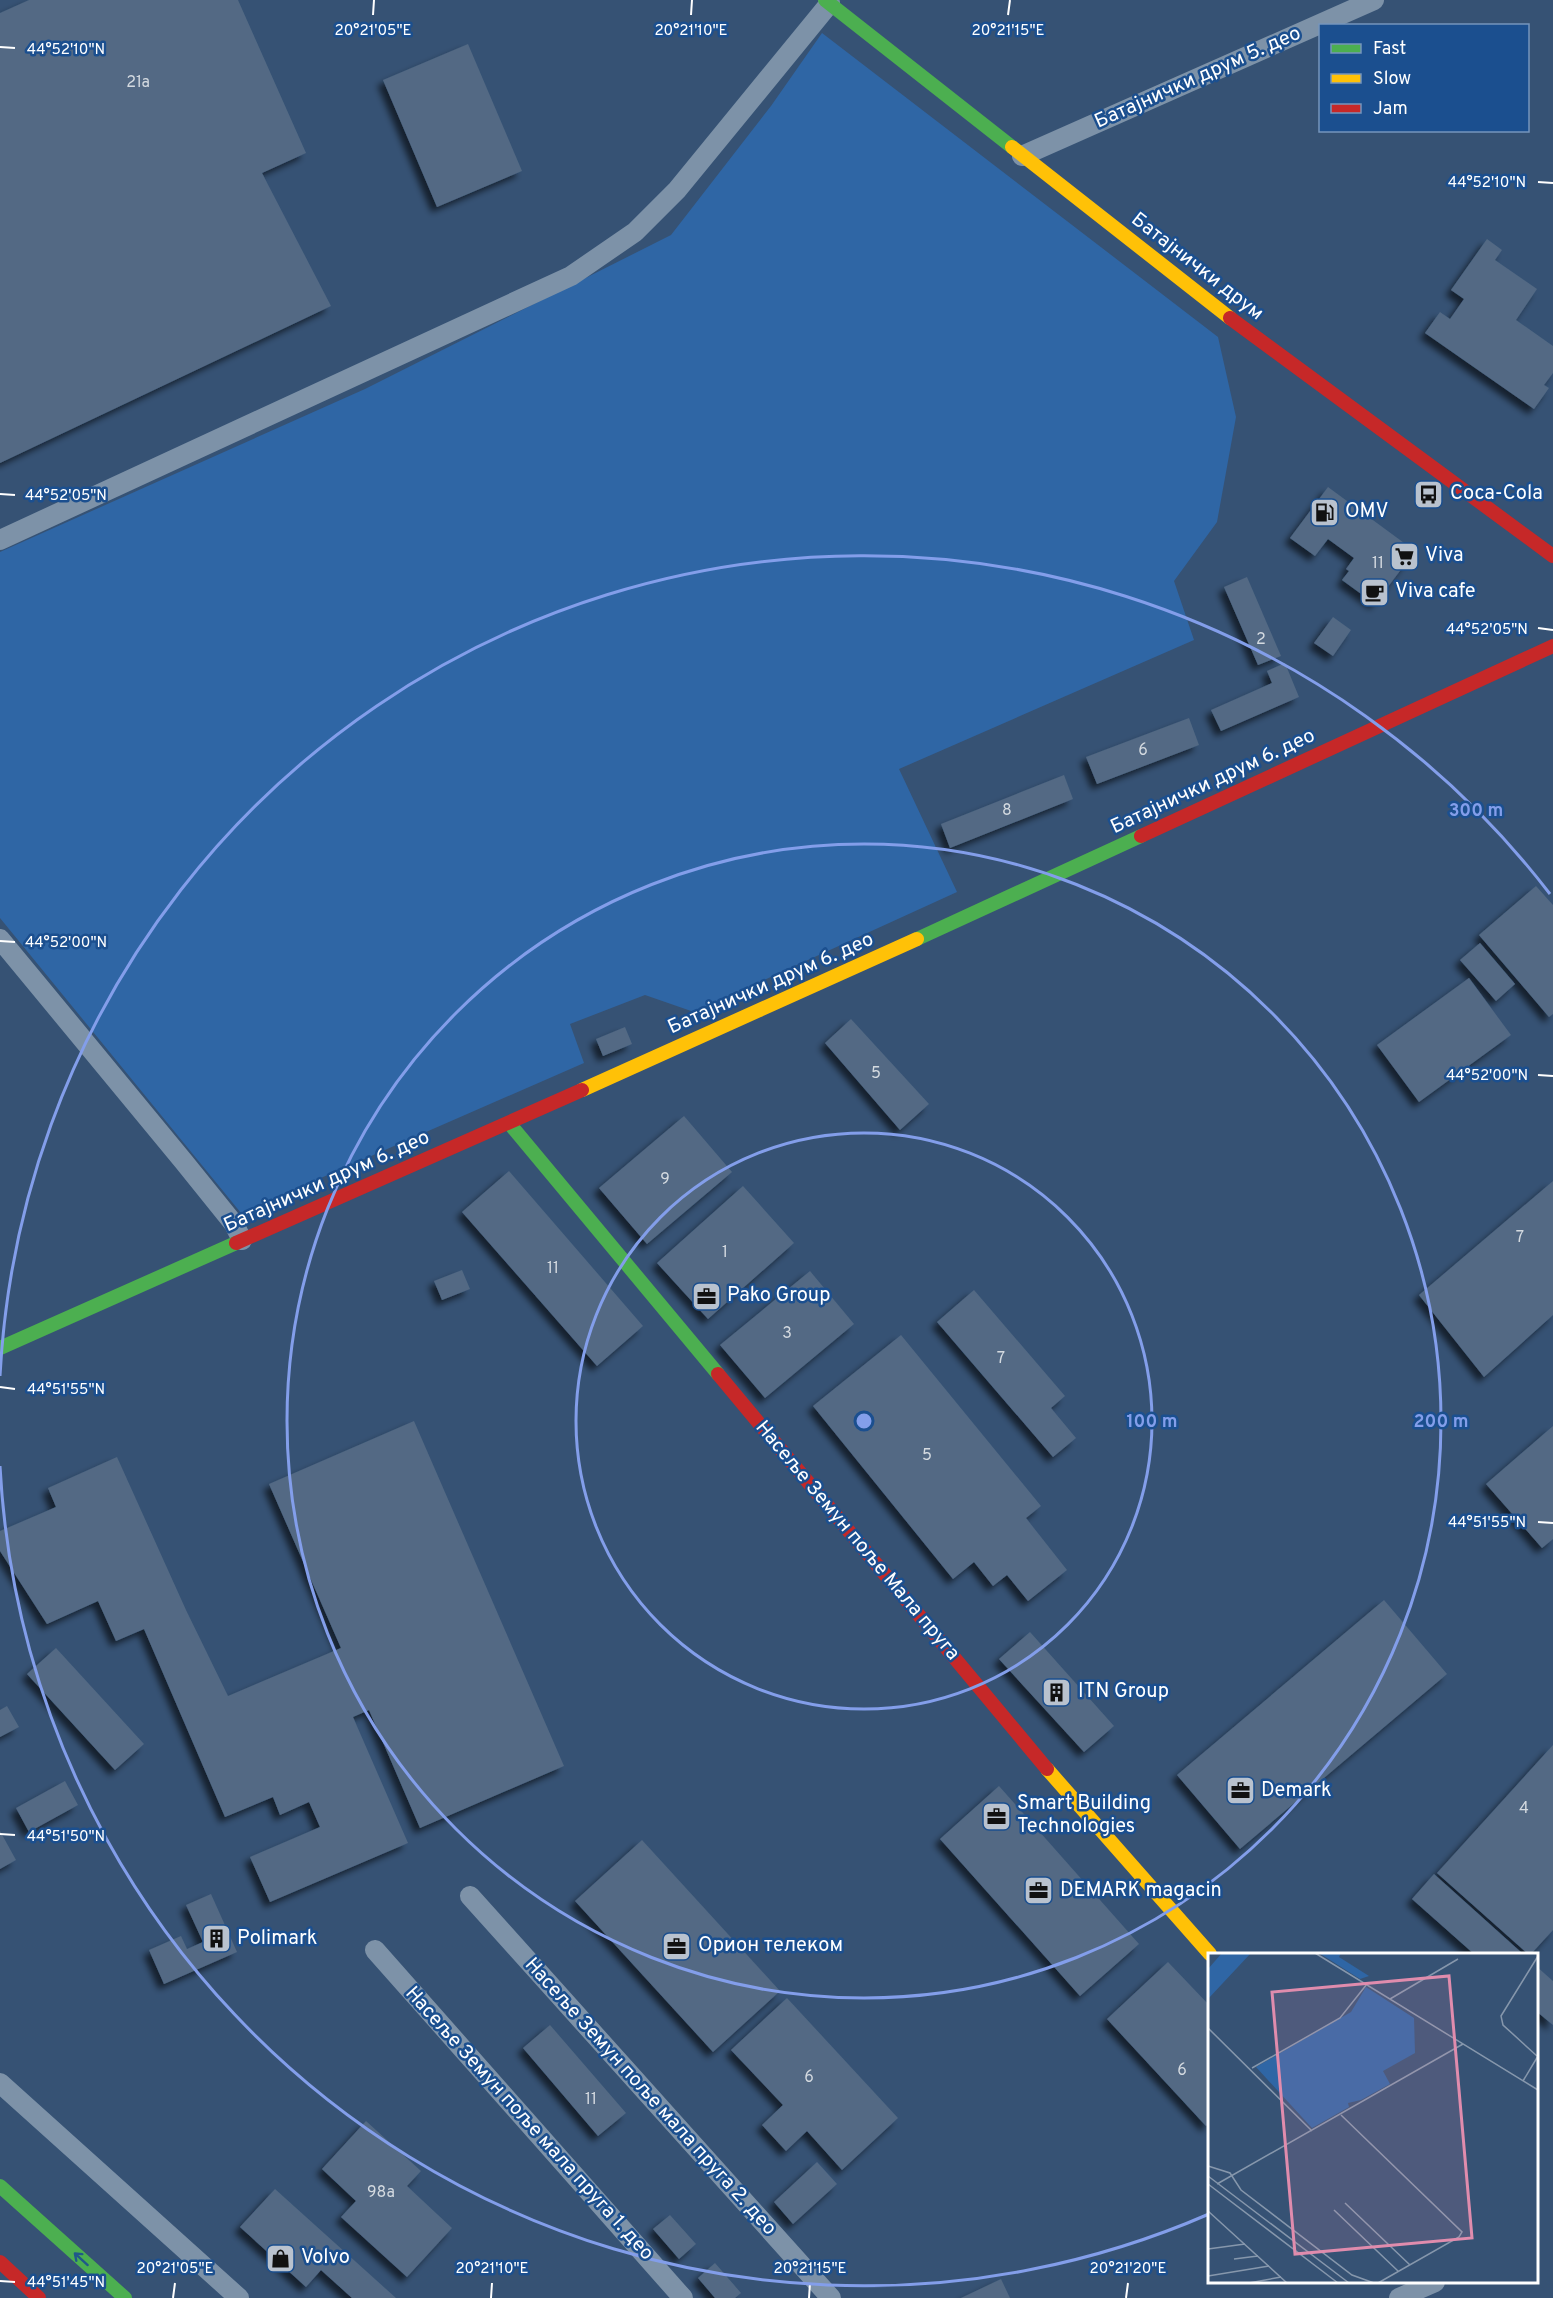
<svg xmlns="http://www.w3.org/2000/svg" width="1553" height="2298" font-family="Overpass,sans-serif">
  <style>
    .green { fill: #2f66a5 }
    .building { fill: #526984; filter: url(#shadow) }
    .lines { fill: none; stroke-linecap: round; stroke-linejoin: round }
    .street { stroke: #7d92a8; stroke-width: 20 }
    .fast { stroke: #4caf50; stroke-width: 14 }
    .slow { stroke: #ffc107; stroke-width: 14 }
    .jam { stroke: #c62828; stroke-width: 14 }
    .oneway { stroke: #205989 }
    .ticks { fill: none; stroke: #fff; stroke-width: 2 }
    .ring { fill: none; stroke: #839eea; stroke-width: 3 }
    .labels { text-anchor: middle; dominant-baseline: central; stroke-width: 5; stroke-linejoin: round; paint-order: stroke }
    .number-label { font-size: 16px; fill: #d4dae0 }
    .street-label { font-size: 20px; fill: #fff; stroke: #1b4f8f }
    .poi-label { font-size: 20px; fill: #fff; stroke: #1b4f8f; text-anchor: start }
    .inset-road { fill: none; stroke: #8697ac; stroke-width: 1.5 }
    .view { fill: #e08cad; fill-opacity: 0.15; stroke: #e08cad; stroke-width: 3 }
    .inset-edge { fill: none; stroke: #fff; stroke-width: 3 }
    .ticks-label { font-size: 15px; text-anchor: middle; fill: #fff; stroke: #1b4f8f; stroke-width: 5; stroke-linejoin: round; paint-order: stroke }
    .centre { fill: #839eea; stroke: #1b4f8f; stroke-width: 3 }
    .ring-label { font-size: 18px; text-anchor: middle; font-weight: bold; fill: #839eea; stroke: #1b4f8f; stroke-width: 5; stroke-linejoin: round; paint-order: stroke }
  </style>
  <defs>
    <filter id="shadow"><feDropShadow dx="-5.5" dy="5.5" stdDeviation="3" flood-color="#0009"/></filter>
  </defs>
  <rect width="100%" height="100%" fill="#365274"/>
  <path class="green" d="M 822,33 L 1218,337 L 1236,417 L 1217,522 L 1174,581 L 1194,640 L 899,769 L 957,892 L 694,1012 L 645,995 L 570,1024 L 584,1063 L 241,1213 L 0,918 L 0,552 L 365,389 L 671,235 L 771,106 Z"/>
  <path class="building" d="M 29,0 L 238,0 L 306,153 L 262,173 L 331,306 L 0,463 L 0,13 Z
    M 468,44 L 522,171 L 437,207 L 383,80 Z
    M 1487,239 L 1502,250 L 1495,260 L 1537,289 L 1516,320 L 1553,346 L 1553,373 L 1544,385 L 1549,388 L 1534,409 L 1425,333 L 1440,312 L 1450,319 L 1464,299 L 1451,290 Z
    M 1328,487 L 1415,551 L 1375,604 L 1342,580 L 1349,571 L 1346,569 L 1354,558 L 1328,539 L 1315,556 L 1290,538 Z
    M 1247,577 L 1281,656 L 1258,665 L 1224,587 Z
    M 1333,617 L 1351,630 L 1333,656 L 1314,643 Z
    M 1285,663 L 1299,697 L 1221,731 L 1211,710 L 1272,683 L 1267,671 Z
    M 1189,718 L 1199,745 L 1097,784 L 1086,757 Z
    M 1064,775 L 1073,799 L 950,848 L 941,824 Z
    M 1536,886 L 1553,905 L 1553,1014 L 1549,1017 L 1479,935 Z
    M 1480,943 L 1515,984 L 1496,1001 L 1460,960 Z
    M 1469,978 L 1511,1035 L 1419,1102 L 1377,1045 Z
    M 851,1019 L 929,1104 L 900,1130 L 825,1043 Z
    M 625,1027 L 632,1044 L 603,1056 L 596,1039 Z
    M 684,1116 L 732,1172 L 647,1244 L 599,1188 Z
    M 509,1171 L 643,1326 L 597,1366 L 462,1212 Z
    M 1553,1181 L 1553,1315 L 1484,1377 L 1419,1295 Z
    M 743,1186 L 794,1243 L 708,1319 L 657,1263 Z
    M 462,1270 L 470,1289 L 442,1300 L 434,1281 Z
    M 810,1271 L 854,1324 L 765,1398 L 720,1345 Z
    M 974,1290 L 1065,1396 L 1051,1408 L 1076,1438 L 1053,1457 L 937,1322 Z
    M 901,1335 L 1041,1506 L 1026,1518 L 1067,1570 L 1028,1601 L 1007,1575 L 993,1586 L 974,1562 L 953,1579 L 813,1406 Z
    M 414,1421 L 564,1766 L 420,1828 L 369,1710 L 353,1717 L 408,1843 L 270,1902 L 250,1857 L 320,1827 L 309,1802 L 280,1815 L 273,1797 L 225,1817 L 144,1629 L 116,1641 L 98,1601 L 47,1624 L 0,1551 L 0,1531 L 56,1507 L 48,1488 L 117,1457 L 186,1610 L 228,1696 L 341,1648 L 269,1484 Z
    M 1553,1426 L 1553,1539 L 1542,1548 L 1486,1484 Z
    M 1384,1600 L 1447,1674 L 1240,1849 L 1177,1775 Z
    M 1030,1632 L 1114,1726 L 1084,1752 L 999,1659 Z
    M 56,1648 L 144,1744 L 115,1770 L 27,1674 Z
    M 7,1706 L 19,1727 L 0,1737 L 0,1710 Z
    M 1553,1745 L 1553,1930 L 1531,1954 L 1528,1954 L 1437,1873 Z
    M 65,1781 L 78,1805 L 29,1832 L 16,1808 Z
    M 999,1786 L 1139,1944 L 1080,1996 L 940,1839 Z
    M 0,1831 L 16,1860 L 0,1869 Z
    M 642,1840 L 780,1991 L 713,2052 L 575,1901 Z
    M 1434,1874 L 1523,1954 L 1474,1954 L 1412,1899 Z
    M 211,1894 L 237,1952 L 164,1984 L 149,1950 L 181,1936 L 187,1949 L 203,1942 L 186,1905 Z
    M 1168,1962 L 1210,2006 L 1210,2122 L 1206,2126 L 1107,2019 Z
    M 1536,1966 L 1553,1981 L 1553,2025 L 1536,2011 Z
    M 787,1998 L 898,2118 L 842,2170 L 807,2131 L 786,2151 L 762,2125 L 783,2105 L 731,2050 Z
    M 550,2025 L 626,2113 L 598,2136 L 523,2048 Z
    M 366,2121 L 421,2171 L 407,2186 L 452,2228 L 407,2277 L 341,2217 L 356,2201 L 322,2169 Z
    M 817,2162 L 837,2184 L 793,2224 L 774,2202 Z
    M 275,2189 L 396,2298 L 352,2298 L 321,2270 L 306,2287 L 240,2227 Z
    M 670,2215 L 696,2244 L 679,2259 L 653,2229 Z
    M 715,2263 L 741,2293 L 735,2298 L 715,2298 L 698,2278 Z
    M 1001,2279 L 1010,2298 L 961,2298 Z"/>
  <g class="lines">
    <path class="street" d="M 1022,156 L 1374,0
      M 0,540 L 571,276 L 635,232 L 677,190 L 830,3
      M 0,939 L 184,1162 L 234,1224 L 242,1240
      M 470,1896 L 831,2298
      M 375,1950 L 683,2298
      M 0,2083 L 239,2298
      M 1399,2298 L 1435,2282"/>
    <path class="fast" d="M 825,0 L 1012,147
      M 917,939 L 1141,836
      M 509,1123 L 718,1374
      M 0,1348 L 236,1243
      M 0,2186 L 125,2298"/>
    <path class="slow" d="M 1012,147 L 1230,318
      M 582,1090 L 917,939
      M 1047,1769 L 1210,1954"/>
    <path class="jam" d="M 1230,318 L 1553,556
      M 1141,836 L 1553,646
      M 236,1243 L 582,1090
      M 718,1374 L 1047,1769
      M 0,2262 L 39,2298"/>
  </g>
  <defs><path id="oneway-shaft" d="M-6 0H5M1.5-3L5.5 0L1.5 3" fill="none" stroke-width="1.6" stroke-linecap="round" stroke-linejoin="round" transform="scale(1.5)"/></defs>
  <use class="oneway" href="#oneway-shaft" transform="translate(81 2259) rotate(-138)"/>
  <path class="ticks" d="M 373,15 L 374,0M 691,15 L 692,0M 1008,15 L 1010,0M 0,47 L 15,48M 1538,182 L 1553,183M 0,494 L 15,495M 1538,628 L 1553,630M 0,941 L 15,942M 1538,1075 L 1553,1076M 0,1387 L 15,1389M 1538,1522 L 1553,1523M 0,1834 L 15,1835M 0,2281 L 15,2282M 173,2298 L 175,2283M 491,2298 L 492,2283M 809,2298 L 810,2283M 1126,2298 L 1128,2283"/>
  <g class="ring">
    <circle cx="864" cy="1421" r="288"/>
    <circle cx="864" cy="1421" r="577"/>
    <path d="M1209 2214A865 865 0 0 1 0 1466M0 1376A865 865 0 0 1 1550 894"/>
  </g>
  <defs>
    <symbol id="bus-square" viewBox="-11 -11 22 22"><rect x="-9" y="-9" width="18" height="18" rx="4" fill="#b9c2ce" stroke="#1b4f8f"/><path d="M-5-6H5V4H4V6H2V4H-2V6H-4V4H-5ZM-3.5-4V0h7V-4ZM-3.5 1.2v1.5H-2V1.2ZM2 1.2v1.5H3.5V1.2Z" fill="#111"/></symbol>
    <symbol id="fuel-square" viewBox="-11 -11 22 22"><rect x="-9" y="-9" width="18" height="18" rx="4" fill="#b9c2ce" stroke="#1b4f8f"/><path d="M-5.5-6h7V0h2V4h1.3V-2.5L3-4.5l.8-.8L6-3V5H2.5V1h-1V6h-7ZM-4.2-4.7v3.2H.2V-4.7Z" fill="#111"/></symbol>
    <symbol id="supermarket-square" viewBox="-11 -11 22 22"><rect x="-9" y="-9" width="18" height="18" rx="4" fill="#b9c2ce" stroke="#1b4f8f"/><path d="M-6-5.5h2.5l.6 2H6L4.5 2H-2.5L-4.4-4H-6ZM-1.5 3.2a1.3 1.3 0 1 0 .1 0ZM3 3.2a1.3 1.3 0 1 0 .1 0Z" fill="#111"/></symbol>
    <symbol id="cafe-square" viewBox="-11 -11 22 22"><rect x="-9" y="-9" width="18" height="18" rx="4" fill="#b9c2ce" stroke="#1b4f8f"/><path d="M-5.5-4.5H6V0H3Q3 3.5 0 3.5H-2.5Q-5.5 3.5-5.5 0ZM3-3.2v2h1.7v-2ZM-6 4.5H4V6H-6Z" fill="#111"/></symbol>
    <symbol id="office-square" viewBox="-11 -11 22 22"><rect x="-9" y="-9" width="18" height="18" rx="4" fill="#b9c2ce" stroke="#1b4f8f"/><path d="M-6-3h4V-5.5h4V-3h4V5H-6ZM-1-4.5V-3h2v-1.5ZM-6 0V1H6V0Z" fill="#111"/></symbol>
    <symbol id="building-square" viewBox="-11 -11 22 22"><rect x="-9" y="-9" width="18" height="18" rx="4" fill="#b9c2ce" stroke="#1b4f8f"/><path d="M-4-6H4V6H1V3H-1V6H-4ZM-2.5-4.3h1.7v1.8h-1.7ZM.8-4.3h1.7v1.8H.8ZM-2.5-1h1.7V.8h-1.7ZM.8-1h1.7V.8H.8Z" fill="#111"/></symbol>
    <symbol id="shop-square" viewBox="-11 -11 22 22"><rect x="-9" y="-9" width="18" height="18" rx="4" fill="#b9c2ce" stroke="#1b4f8f"/><path d="M-5-2.5h2.3a2.7 3.5 0 0 1 5.4 0H5L5.5 6h-11ZM-1.5-2.5h3a1.5 2.3 0 0 0-3 0Z" fill="#111"/></symbol>
  </defs>
  <g fill-rule="evenodd">
    <use href="#bus-square" x="1412" y="478" width="33" height="33"/>
    <use href="#fuel-square" x="1308" y="496" width="33" height="33"/>
    <use href="#supermarket-square" x="1388" y="540" width="33" height="33"/>
    <use href="#cafe-square" x="1358" y="576" width="33" height="33"/>
    <use href="#office-square" x="690" y="1280" width="33" height="33"/>
    <use href="#building-square" x="1040" y="1676" width="33" height="33"/>
    <use href="#office-square" x="1224" y="1774" width="33" height="33"/>
    <use href="#office-square" x="980" y="1800" width="33" height="33"/>
    <use href="#office-square" x="1022" y="1874" width="33" height="33"/>
    <use href="#building-square" x="200" y="1922" width="33" height="33"/>
    <use href="#office-square" x="660" y="1930" width="33" height="33"/>
    <use href="#shop-square" x="264" y="2242" width="33" height="33"/>
  </g>
  <g class="labels">
    <g class="number-label">
      <text x="138" y="83">21a</text>
      <text x="1378" y="564">11</text>
      <text x="1261" y="640">2</text>
      <text x="1143" y="751">6</text>
      <text x="1007" y="811">8</text>
      <text x="876" y="1074">5</text>
      <text x="665" y="1180">9</text>
      <text x="1520" y="1238">7</text>
      <text x="725" y="1253">1</text>
      <text x="553" y="1269">11</text>
      <text x="787" y="1334">3</text>
      <text x="1001" y="1359">7</text>
      <text x="927" y="1456">5</text>
      <text x="1524" y="1809">4</text>
      <text x="1182" y="2071">6</text>
      <text x="809" y="2078">6</text>
      <text x="591" y="2100">11</text>
      <text x="381" y="2193">98a</text>
    </g>
    <g class="street-label">
      <text transform="translate(1198 78) rotate(-24)">Батајнички друм 5. део</text>
      <text transform="translate(1197 267) rotate(38)">Батајнички друм</text>
      <text transform="translate(1213 782) rotate(-25)">Батајнички друм 6. део</text>
      <text transform="translate(771 984) rotate(-24)">Батајнички друм 6. део</text>
      <text transform="translate(327 1182) rotate(-24)">Батајнички друм 6. део</text>
      <text transform="translate(857 1541) rotate(50)">Насеље Земун поље Мала пруга</text>
      <text transform="translate(650 2097) rotate(48)">Насеље Земун поље мала пруга 2. део</text>
      <text transform="translate(529 2124) rotate(48)">Насеље Земун поље мала пруга 1. део</text>
    </g>
    <g class="poi-label">
      <text x="1450" y="494">Coca-Cola</text>
      <text x="1345" y="512">OMV</text>
      <text x="1425" y="556">Viva</text>
      <text x="1395" y="592">Viva cafe</text>
      <text x="727" y="1296">Pako Group</text>
      <text x="1078" y="1692">ITN Group</text>
      <text x="1261" y="1791">Demark</text>
      <text x="1017" y="1804">Smart Building<tspan x="1017" dy="23">Technologies</tspan></text>
      <text x="1060" y="1891">DEMARK magacin</text>
      <text x="237" y="1939">Polimark</text>
      <text x="698" y="1946">Орион телеком</text>
      <text x="301" y="2258">Volvo</text>
    </g>
  </g>
  <g transform="translate(1208 1953)">
    <rect width="330" height="330" fill="#365274"/>
    <path d="M 14,0 L 43,0 L 0,46 L 0,16 ZM 111,0 L 133,0 L 131,4 L 161,23 L 152,26 ZM 158,34 L 206,65 L 207,100 L 175,118 L 182,131 L 153,147 L 140,150 L 141,154 L 104,175 L 48,114 L 143,59 Z" fill="#2f66a5"/>
    <path class="inset-road" d="M 107,0 L 330,137M 182,46 L 250,6M 0,75 L 104,178M 329,103 L 295,72 L 293,63 L 330,3M 44,115 L 132,65 L 159,31M 315,128 L 330,103M 133,162 L 254,279 L 251,284 L 170,330M 0,213 L 22,220 L 33,237 L 144,322 L 166,330M 0,223 L 141,330M 0,231 L 130,330M 9,231 L 255,91M 137,250 L 202,312M 126,257 L 190,318M 0,258 L 79,330M 0,296 L 37,291M 26,306 L 50,303M 0,323 L 61,313M 41,330 L 73,324"/>
    <path class="view" d="M 241,23 L 264,285 L 87,301 L 64,39 Z"/>
    <rect width="330" height="330" class="inset-edge"/>
  </g>
  <g class="ticks-label">
    <text x="373" y="35">20°21'05"E</text>
    <text x="691" y="35">20°21'10"E</text>
    <text x="1008" y="35">20°21'15"E</text>
    <text x="66" y="54">44°52'10"N</text>
    <text x="1487" y="187">44°52'10"N</text>
    <text x="66" y="500">44°52'05"N</text>
    <text x="1487" y="634">44°52'05"N</text>
    <text x="66" y="947">44°52'00"N</text>
    <text x="1487" y="1080">44°52'00"N</text>
    <text x="66" y="1394">44°51'55"N</text>
    <text x="1487" y="1527">44°51'55"N</text>
    <text x="66" y="1841">44°51'50"N</text>
    <text x="175" y="2273">20°21'05"E</text>
    <text x="492" y="2273">20°21'10"E</text>
    <text x="810" y="2273">20°21'15"E</text>
    <text x="1128" y="2273">20°21'20"E</text>
    <text x="66" y="2287">44°51'45"N</text>
  </g>
  <circle cx="864" cy="1421" r="9" class="centre"/>
  <g class="ring-label">
    <text x="1476" y="816">300 m</text>
    <text x="1152" y="1427">100 m</text>
    <text x="1441" y="1427">200 m</text>
  </g>
  <rect x="1319" y="24" width="210" height="108" fill="#1b4f8f" stroke="#7695bc" stroke-width="1.5"/>
  <rect x="1331" y="44" width="30" height="9" fill="#4caf50" stroke="#7695bc" stroke-width="1.5"/>
  <text x="1373" y="54" font-size="18" fill="#ffffff">Fast</text>
  <rect x="1331" y="74" width="30" height="9" fill="#ffc107" stroke="#7695bc" stroke-width="1.5"/>
  <text x="1373" y="84" font-size="18" fill="#ffffff">Slow</text>
  <rect x="1331" y="104" width="30" height="9" fill="#c62828" stroke="#7695bc" stroke-width="1.5"/>
  <text x="1373" y="114" font-size="18" fill="#ffffff">Jam</text>
</svg>
